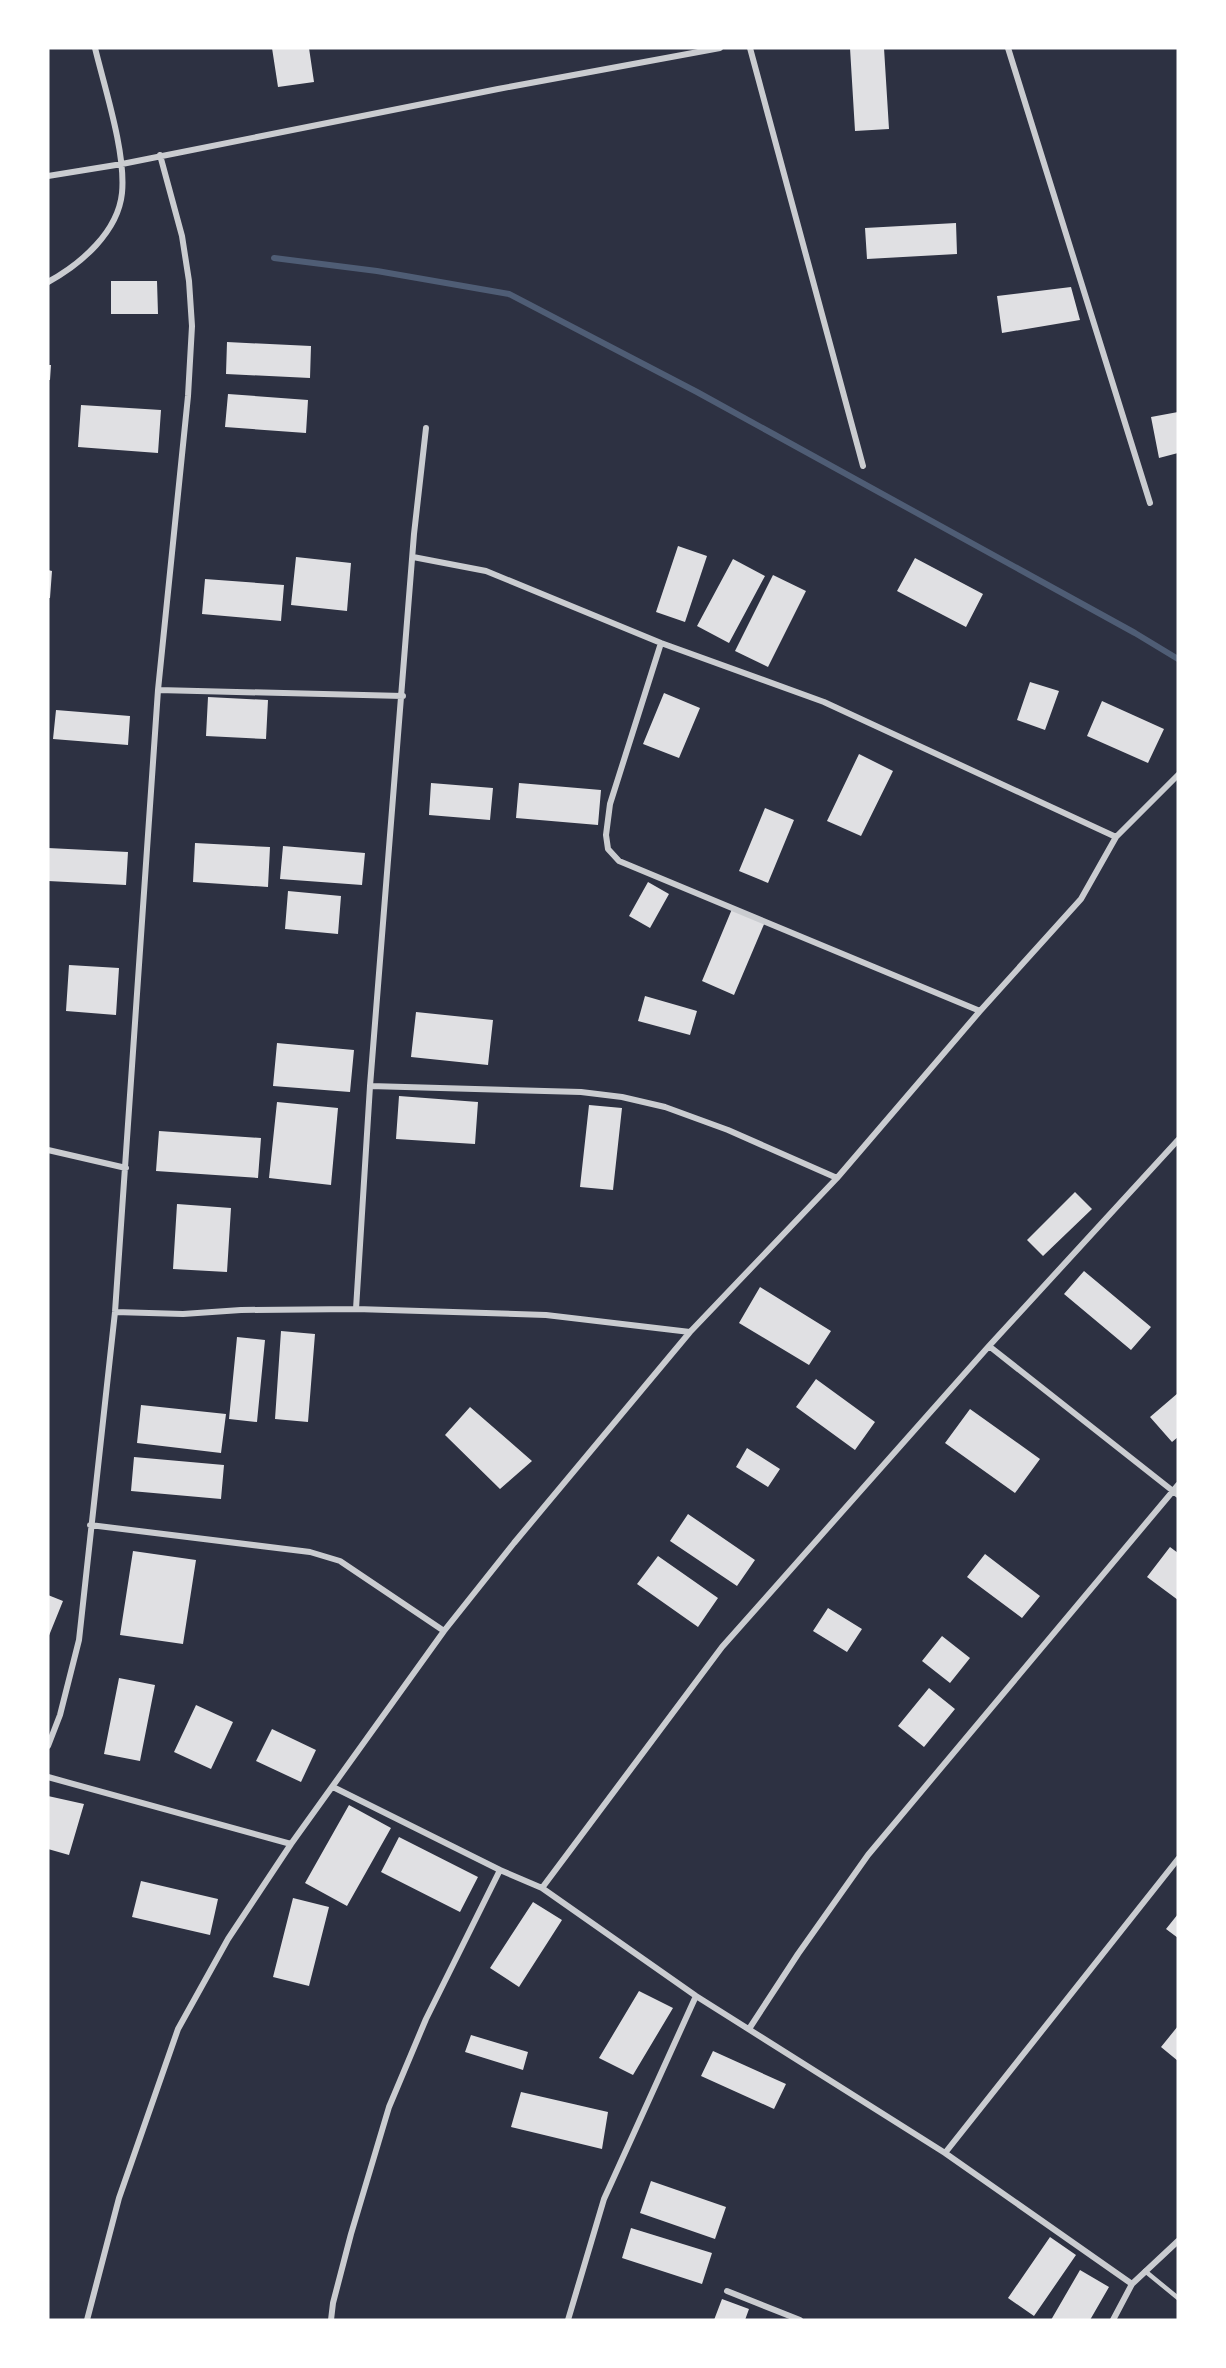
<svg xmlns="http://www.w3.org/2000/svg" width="1226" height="2368" font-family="'Open Sans',sans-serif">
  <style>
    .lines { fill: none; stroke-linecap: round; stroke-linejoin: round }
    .stream { stroke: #4f5d75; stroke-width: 6 }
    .building { fill: #e0e0e3 }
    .service { stroke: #caccd0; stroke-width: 4.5 }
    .minor { stroke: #caccd0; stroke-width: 6 }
  </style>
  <rect width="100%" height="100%" fill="#2d3142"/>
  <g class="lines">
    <path class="stream" d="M 274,258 L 377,271 L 509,294 L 697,392 L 1135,633 L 1178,659"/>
  </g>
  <path class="building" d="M 272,48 L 309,48 L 314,82 L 278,87 Z
    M 850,48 L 884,48 L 889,129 L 855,131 Z
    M 956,223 L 957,254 L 867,259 L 865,228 Z
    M 111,281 L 157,281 L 158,314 L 111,314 Z
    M 1071,287 L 1080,320 L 1002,333 L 997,296 Z
    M 227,342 L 311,346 L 310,378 L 226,374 Z
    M 48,365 L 51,365 L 50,380 L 48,380 Z
    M 228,394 L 308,400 L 306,433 L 225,427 Z
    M 81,405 L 161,410 L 158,453 L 78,447 Z
    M 1178,412 L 1178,453 L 1159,458 L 1151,417 Z
    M 678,546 L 707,556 L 685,622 L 656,612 Z
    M 296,557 L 351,563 L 347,611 L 291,605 Z
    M 915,558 L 983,594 L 966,627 L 897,591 Z
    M 733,559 L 765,576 L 729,643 L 697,626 Z
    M 48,570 L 52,571 L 50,598 L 48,598 Z
    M 773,575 L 806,591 L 768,667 L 735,651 Z
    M 205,579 L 284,585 L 281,621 L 202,614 Z
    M 1030,682 L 1059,691 L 1045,730 L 1017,720 Z
    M 664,693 L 700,708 L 679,758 L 643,744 Z
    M 208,697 L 268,700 L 266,739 L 206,736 Z
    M 1102,701 L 1164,729 L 1148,763 L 1087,736 Z
    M 56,710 L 130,716 L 128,745 L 53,739 Z
    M 859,754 L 893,771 L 861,836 L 827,821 Z
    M 431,783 L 493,788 L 490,820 L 429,815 Z
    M 519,783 L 601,790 L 598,825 L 516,818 Z
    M 765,808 L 794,820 L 768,883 L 739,871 Z
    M 195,843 L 270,847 L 268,887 L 193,882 Z
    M 283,846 L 365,853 L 362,885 L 280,879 Z
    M 48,848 L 128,852 L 126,885 L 48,881 Z
    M 648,882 L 669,894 L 650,928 L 629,916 Z
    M 288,891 L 341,896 L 338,934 L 285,929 Z
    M 732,909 L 765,922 L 734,995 L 702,981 Z
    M 69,965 L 119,968 L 116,1015 L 66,1011 Z
    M 645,996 L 697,1011 L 690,1035 L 638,1021 Z
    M 416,1012 L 493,1020 L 488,1065 L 411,1057 Z
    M 277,1043 L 354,1050 L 350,1092 L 273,1086 Z
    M 399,1096 L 478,1102 L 475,1144 L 396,1139 Z
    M 277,1102 L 338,1108 L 331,1185 L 269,1178 Z
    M 589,1105 L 622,1108 L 613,1190 L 580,1187 Z
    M 159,1131 L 261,1138 L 258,1178 L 156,1171 Z
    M 1075,1192 L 1092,1209 L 1043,1256 L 1027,1240 Z
    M 177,1204 L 231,1208 L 227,1272 L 173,1269 Z
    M 1084,1271 L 1151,1327 L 1131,1350 L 1064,1294 Z
    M 760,1287 L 831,1331 L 809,1365 L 739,1323 Z
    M 281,1331 L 315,1334 L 308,1422 L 275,1419 Z
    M 237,1337 L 265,1340 L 257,1422 L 229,1419 Z
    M 816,1379 L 875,1422 L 855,1450 L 796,1407 Z
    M 1178,1393 L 1178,1437 L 1172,1442 L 1150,1417 Z
    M 141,1405 L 226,1414 L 221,1453 L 137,1443 Z
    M 470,1407 L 532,1461 L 500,1489 L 445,1435 Z
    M 970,1409 L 1040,1459 L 1015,1493 L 945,1443 Z
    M 747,1448 L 780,1469 L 768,1487 L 736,1467 Z
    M 134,1457 L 224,1465 L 221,1499 L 131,1491 Z
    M 688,1514 L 755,1560 L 737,1586 L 670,1541 Z
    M 1170,1547 L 1178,1553 L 1178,1600 L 1147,1577 Z
    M 133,1551 L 196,1560 L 183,1644 L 120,1635 Z
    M 985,1554 L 1040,1596 L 1022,1618 L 967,1577 Z
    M 658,1556 L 718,1598 L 698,1627 L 637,1584 Z
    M 48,1595 L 63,1601 L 48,1638 Z
    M 828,1608 L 862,1629 L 847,1652 L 813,1631 Z
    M 942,1636 L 970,1658 L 950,1683 L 922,1661 Z
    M 119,1678 L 155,1685 L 140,1761 L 104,1754 Z
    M 929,1688 L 955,1709 L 924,1747 L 898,1726 Z
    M 196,1705 L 233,1722 L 211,1769 L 174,1752 Z
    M 272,1729 L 316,1750 L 301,1782 L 256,1761 Z
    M 48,1796 L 84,1804 L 69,1855 L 48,1849 Z
    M 349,1805 L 391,1828 L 347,1906 L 305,1883 Z
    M 399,1837 L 478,1877 L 460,1912 L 381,1872 Z
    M 141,1881 L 218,1899 L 210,1935 L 132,1917 Z
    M 293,1898 L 329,1907 L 309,1986 L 273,1977 Z
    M 533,1902 L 562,1920 L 519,1987 L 490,1968 Z
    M 1178,1914 L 1178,1938 L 1166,1929 Z
    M 639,1991 L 673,2008 L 633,2075 L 599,2058 Z
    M 1178,2026 L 1178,2061 L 1161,2047 Z
    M 471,2035 L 528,2052 L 523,2070 L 465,2052 Z
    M 713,2051 L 786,2084 L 774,2109 L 701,2076 Z
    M 521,2092 L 608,2112 L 602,2149 L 511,2127 Z
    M 651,2181 L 726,2207 L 715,2239 L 640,2213 Z
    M 631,2228 L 712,2253 L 702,2284 L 622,2258 Z
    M 1050,2237 L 1076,2255 L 1034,2316 L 1008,2298 Z
    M 1080,2270 L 1109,2287 L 1090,2320 L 1051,2320 Z
    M 722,2299 L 749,2309 L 745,2320 L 714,2320 Z"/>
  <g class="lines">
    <path class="service" d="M 1145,2271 L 1178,2298"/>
    <path class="minor" d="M 750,48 L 863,466
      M 1008,48 L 1150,503
      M 48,176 L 122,164 L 498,89 L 720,48
      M 48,282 C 81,264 118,232 122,193 C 126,153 105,89 95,48
      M 413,557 L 486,571 L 661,643 L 824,702 L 1116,837
      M 661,643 L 610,804 L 606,835 L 608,849 L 619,861 L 980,1011
      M 158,690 L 403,696
      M 370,1086 L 581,1092 L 622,1097 L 665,1107 L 728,1130 L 837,1178
      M 48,1150 L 126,1168
      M 356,1309 L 370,1086 L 414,534 L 426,428
      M 115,1312 L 183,1314 L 241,1310 L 356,1309 L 546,1315 L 690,1332
      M 989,1346 L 1178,1495
      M 90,1525 L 310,1552 L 340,1561 L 444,1631
      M 48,1746 L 60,1715 L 79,1640 L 115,1312 L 158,690 L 188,396 L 192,326 L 189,281 L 182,236 L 160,155
      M 48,1777 L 291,1844
      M 333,1787 L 500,1870 L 542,1888 L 696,1996 L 945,2153 L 1132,2284
      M 542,1888 L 722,1647 L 989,1346 L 1178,1140
      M 749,2029 L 798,1954 L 868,1855 L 1178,1485
      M 945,2153 L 1178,1859
      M 727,2291 L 800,2320
      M 87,2320 L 119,2198 L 178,2029 L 228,1939 L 291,1844 L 444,1631 L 514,1543 L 690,1332 L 837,1178 L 980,1011 L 1081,899 L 1116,837 L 1178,775
      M 331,2320 L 333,2303 L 351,2234 L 389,2107 L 426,2019 L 500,1870
      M 568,2320 L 604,2199 L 696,1996
      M 1113,2320 L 1132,2284 L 1178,2241"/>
  </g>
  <rect width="1226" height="2368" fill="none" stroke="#ffffff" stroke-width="99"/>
</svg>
